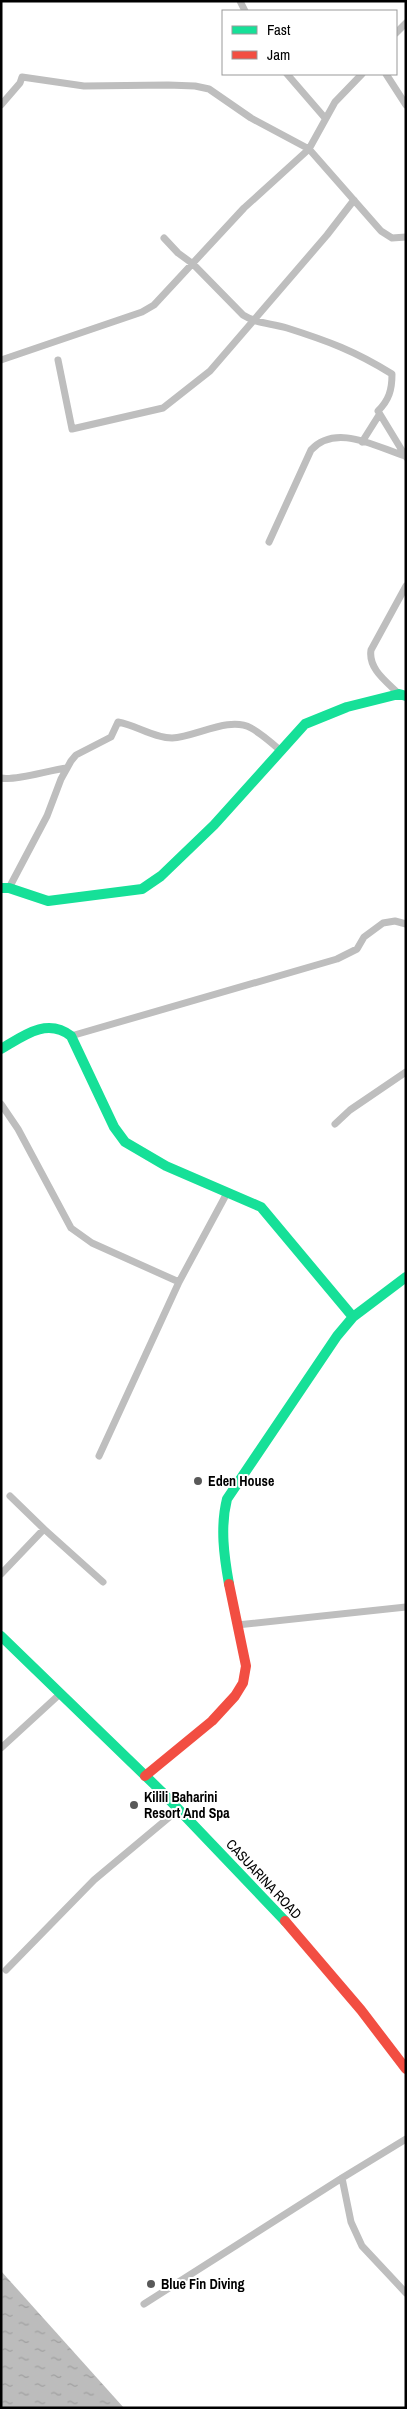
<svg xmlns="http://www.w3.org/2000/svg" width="407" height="2409" font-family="'Archivo Narrow',sans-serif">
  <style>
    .water { fill: url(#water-ripples) }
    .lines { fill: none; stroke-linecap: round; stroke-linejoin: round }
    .street { stroke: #bebebe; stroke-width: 7 }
    .fast { stroke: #16e098; stroke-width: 10 }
    .jam { stroke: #f24e42; stroke-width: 10 }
    .poi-dot { fill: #595959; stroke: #fff; stroke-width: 2 }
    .labels { text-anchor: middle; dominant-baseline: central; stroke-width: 4; stroke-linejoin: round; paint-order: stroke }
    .poi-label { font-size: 14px; font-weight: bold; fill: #000; stroke: #fff; text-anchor: start }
    .street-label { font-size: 14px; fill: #000; stroke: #fff }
  </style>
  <defs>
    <pattern id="water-ripples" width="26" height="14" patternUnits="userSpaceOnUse" patternTransform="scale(1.25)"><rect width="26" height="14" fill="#bcbcbc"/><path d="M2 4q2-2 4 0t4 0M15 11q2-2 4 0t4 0" fill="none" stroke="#a0a0a0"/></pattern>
  </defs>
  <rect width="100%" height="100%" fill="#fff"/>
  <path class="water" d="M 1,2271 L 124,2408 L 1,2408 Z"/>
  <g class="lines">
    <path class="street" d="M 240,1 L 245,11
      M 396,33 L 406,23
      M 287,74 L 325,118
      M 386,74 L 406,105
      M 1,105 L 20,83 L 22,77 L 84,86 L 168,85 L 195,86 L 209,89 L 251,118 L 309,149 L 381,231 L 392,238 L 406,237
      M 164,238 L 178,253 L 193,264 L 243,315 C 257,324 271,323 287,328 C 328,341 355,351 392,374 C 392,390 389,400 378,411 L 406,457
      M 1,360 L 142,312 L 154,305 L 244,208 L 309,149 L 335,102 L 362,74
      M 58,360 L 72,429 L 163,408 L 210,371 L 327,235 L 354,200
      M 362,442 L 379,415
      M 269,542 L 311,450 C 336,423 376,447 405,456
      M 399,694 C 387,682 368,669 371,650 L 406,586
      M 1,778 C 16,781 49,770 67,768
      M 9,888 L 47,816 L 61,779 L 71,761 L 76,755 L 111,737 L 118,722 C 136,725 154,738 172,738 C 196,737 229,716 251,728 C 262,734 272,743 281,751
      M 71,1036 L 337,959 L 357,949 L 364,937 L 383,923 L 395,921 L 406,924
      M 1,1104 L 18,1129 L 71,1228 L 92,1243 L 179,1282
      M 335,1124 L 350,1110 L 406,1072
      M 99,1456 L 179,1282 L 227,1193
      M 10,1496 L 44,1529
      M 1,1574 L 44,1529 L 103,1582
      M 237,1625 L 406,1607
      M 1,1748 L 61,1693
      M 6,1970 L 94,1880 L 179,1809
      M 342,2178 L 351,2222 L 362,2246 L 406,2293
      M 144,2304 L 342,2178 L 406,2139"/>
    <path class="fast" d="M 1,888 L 9,888 L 48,901 L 142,889 L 161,876 L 214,825 L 305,724 L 347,707 L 399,694 L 406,696
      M 1,1049 C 23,1036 47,1017 71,1036 L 114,1127 L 125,1142 L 166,1166 L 261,1207 L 353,1317
      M 229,1584 C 224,1556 220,1527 227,1499 L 337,1336 L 353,1317 L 406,1277
      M 1,1636 L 161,1791 L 285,1921"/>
    <path class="jam" d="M 145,1776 L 212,1721 L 235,1696 L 243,1683 L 246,1666 L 229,1584
      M 285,1921 L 361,2010 L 406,2069"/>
  </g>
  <g class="poi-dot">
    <circle cx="198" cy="1481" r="5"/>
    <circle cx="134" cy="1805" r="5"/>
    <circle cx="151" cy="2284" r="5"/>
  </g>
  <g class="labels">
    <g class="poi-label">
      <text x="208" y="1481">Eden House</text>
      <text x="144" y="1797">Kilili Baharini<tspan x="144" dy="16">Resort And Spa</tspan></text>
      <text x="161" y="2284">Blue Fin Diving</text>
    </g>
    <g class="street-label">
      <text transform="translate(264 1879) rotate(47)">CASUARINA ROAD</text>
    </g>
  </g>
  <rect width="407" height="2409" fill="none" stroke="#000000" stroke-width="5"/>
  <rect x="222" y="10" width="175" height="65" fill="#ffffff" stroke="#999999"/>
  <rect x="232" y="26" width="25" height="8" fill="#16e098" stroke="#999999"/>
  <text x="267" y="35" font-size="15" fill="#000000">Fast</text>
  <rect x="232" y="51" width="25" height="8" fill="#f24e42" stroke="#999999"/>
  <text x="267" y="60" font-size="15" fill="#000000">Jam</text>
</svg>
